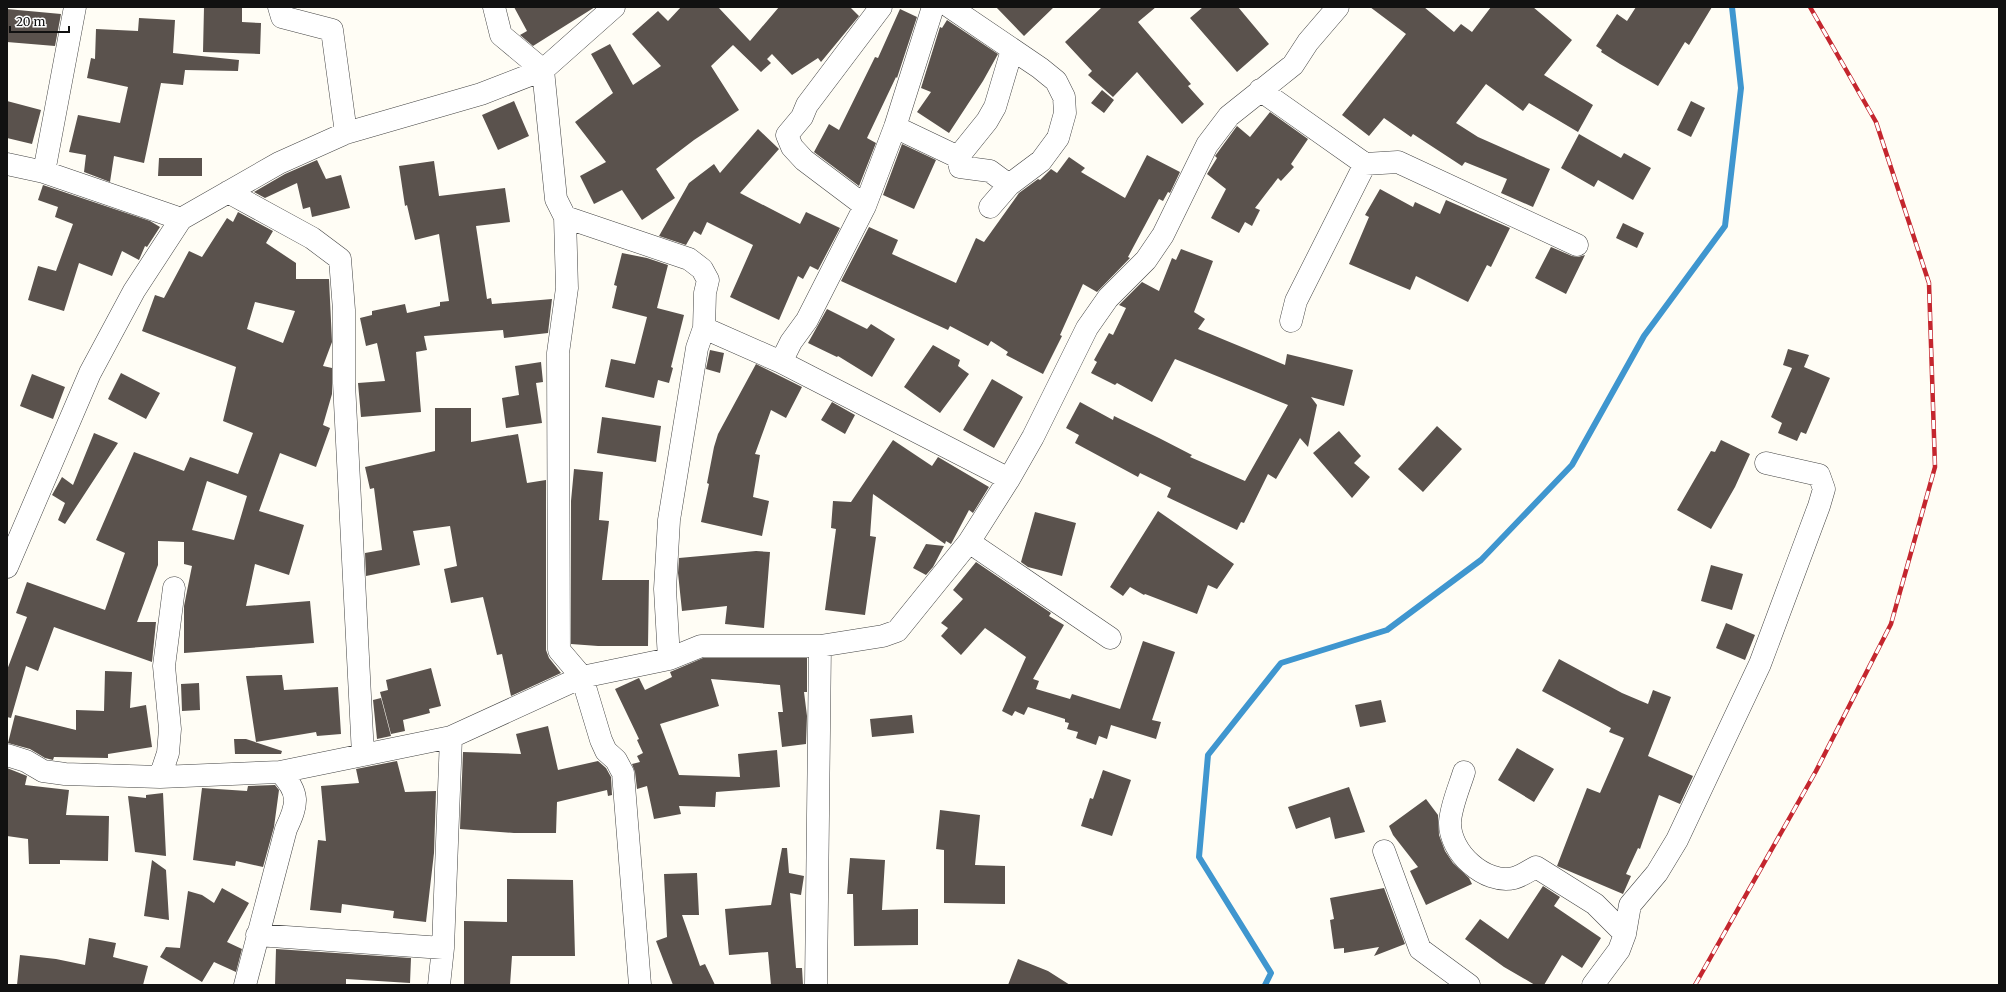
<svg xmlns="http://www.w3.org/2000/svg" width="2006" height="992" font-family="Merriweather,serif">
  <style>
    .lines { fill: none; stroke-linecap: round; stroke-linejoin: round }
    .stream { stroke: #3f96cf; stroke-width: 6 }
    .building { fill: #5a524d; fill-rule: evenodd }
    .street-casing { stroke: #444; stroke-width: 23 }
    .street { stroke: #fff; stroke-width: 22 }
    .rail-casing { stroke: #c4262e; stroke-width: 4.5 }
    .rail { stroke: #fff; stroke-width: 3; stroke-dasharray: 9; stroke-linecap: butt }
  </style>
  <rect width="100%" height="100%" fill="#fffdf5"/>
  <g class="lines">
    <path class="stream" d="M 1265,985 L 1271,973 L 1199,857 L 1208,755 L 1281,663 L 1387,630 L 1481,560 L 1572,465 L 1644,336 L 1725,226 L 1741,88 L 1732,7"/>
  </g>
  <path class="building" d="M 204,7 L 242,7 L 242,22 L 261,23 L 260,54 L 203,52 Z
    M 514,7 L 595,7 L 533,46 L 520,35 L 527,31 Z
    M 681,7 L 718,7 L 750,41 L 779,7 L 850,7 L 859,16 L 821,62 L 818,58 L 792,75 L 772,54 L 767,59 L 771,63 L 761,72 L 733,45 L 711,66 L 739,110 L 694,140 L 656,169 L 675,198 L 642,220 L 622,190 L 594,204 L 580,176 L 606,162 L 575,122 L 613,93 L 591,54 L 610,44 L 633,85 L 661,66 L 632,34 L 658,11 L 668,21 Z
    M 996,7 L 1054,7 L 1024,36 Z
    M 1102,7 L 1156,7 L 1138,22 L 1191,84 L 1188,86 L 1204,104 L 1182,124 L 1137,72 L 1113,97 L 1088,75 L 1092,71 L 1065,42 Z
    M 1203,7 L 1238,7 L 1269,44 L 1237,72 L 1190,18 Z
    M 1370,7 L 1424,7 L 1454,32 L 1461,24 L 1472,32 L 1491,7 L 1533,7 L 1572,40 L 1544,75 L 1593,105 L 1578,132 L 1529,103 L 1523,111 L 1486,84 L 1456,123 L 1478,137 L 1550,169 L 1533,207 L 1501,193 L 1507,179 L 1465,162 L 1462,166 L 1413,134 L 1411,137 L 1384,118 L 1369,136 L 1342,115 L 1406,34 Z
    M 1636,7 L 1712,7 L 1689,45 L 1685,42 L 1658,86 L 1620,64 L 1601,52 L 1602,50 L 1596,46 L 1617,14 L 1627,21 Z
    M 7,9 L 61,14 L 55,46 L 7,42 Z
    M 900,9 L 917,17 L 897,78 L 896,77 L 867,138 L 876,143 L 859,186 L 814,152 L 829,124 L 839,130 L 875,57 L 878,58 Z
    M 139,18 L 175,20 L 173,53 L 239,60 L 238,71 L 185,70 L 183,85 L 161,83 L 144,163 L 114,156 L 110,182 L 84,172 L 86,155 L 69,152 L 78,115 L 120,123 L 128,87 L 87,78 L 91,58 L 95,59 L 96,29 L 138,31 Z
    M 947,20 L 998,54 L 983,81 L 949,133 L 917,112 L 931,92 L 921,88 L 940,27 L 942,28 Z
    M 1102,90 L 1114,100 L 1104,113 L 1091,103 Z
    M 7,101 L 41,110 L 32,144 L 7,138 Z
    M 514,101 L 529,136 L 498,150 L 482,115 Z
    M 1691,101 L 1705,108 L 1691,137 L 1677,130 Z
    M 1270,112 L 1308,139 L 1291,164 L 1294,167 L 1281,181 L 1278,178 L 1255,208 L 1260,210 L 1252,226 L 1245,222 L 1239,233 L 1211,218 L 1226,189 L 1207,174 L 1217,158 L 1215,156 L 1218,152 L 1237,126 L 1250,137 Z
    M 758,129 L 779,149 L 740,193 L 800,224 L 806,212 L 840,228 L 818,270 L 810,266 L 803,279 L 798,276 L 779,320 L 730,297 L 753,245 L 707,222 L 701,235 L 694,231 L 686,245 L 659,236 L 689,183 L 714,164 L 720,173 Z
    M 1579,134 L 1621,158 L 1624,153 L 1651,168 L 1633,200 L 1598,180 L 1594,187 L 1561,168 Z
    M 902,144 L 936,160 L 914,209 L 883,195 Z
    M 1147,155 L 1180,172 L 1170,193 L 1168,192 L 1163,201 L 1159,199 L 1128,257 L 1130,258 L 1097,292 L 1083,284 L 1060,335 L 1062,336 L 1043,374 L 1006,355 L 1008,352 L 991,341 L 988,346 L 950,326 L 948,330 L 841,281 L 869,227 L 898,240 L 892,254 L 956,283 L 976,238 L 984,242 L 1019,193 L 1038,179 L 1040,180 L 1051,169 L 1057,173 L 1069,157 L 1085,168 L 1081,172 L 1125,198 Z
    M 159,158 L 202,158 L 202,176 L 158,176 Z
    M 317,160 L 326,179 L 341,175 L 350,208 L 312,217 L 310,207 L 303,209 L 297,183 L 265,198 L 254,192 L 285,174 Z
    M 434,161 L 439,196 L 505,188 L 510,222 L 476,226 L 487,299 L 491,298 L 492,304 L 552,299 L 548,333 L 504,338 L 503,330 L 424,336 L 427,350 L 416,352 L 421,412 L 361,417 L 358,383 L 385,381 L 377,343 L 366,346 L 360,318 L 372,315 L 372,311 L 405,304 L 407,313 L 440,306 L 440,302 L 449,301 L 439,234 L 415,240 L 407,205 L 405,206 L 399,166 Z
    M 43,185 L 150,221 L 160,227 L 147,247 L 145,246 L 139,260 L 122,251 L 112,276 L 79,263 L 64,311 L 28,300 L 38,266 L 56,271 L 73,224 L 55,217 L 58,207 L 38,200 Z
    M 1380,189 L 1413,207 L 1415,202 L 1440,214 L 1446,200 L 1510,228 L 1491,267 L 1487,265 L 1468,302 L 1416,276 L 1410,290 L 1349,264 L 1369,217 L 1365,215 Z
    M 238,212 L 273,231 L 266,243 L 296,263 L 296,279 L 329,279 L 332,342 L 323,366 L 332,368 L 332,394 L 323,425 L 330,428 L 316,467 L 280,453 L 259,511 L 304,525 L 289,575 L 255,564 L 246,606 L 310,601 L 314,643 L 184,653 L 184,606 L 192,566 L 184,564 L 184,542 L 158,541 L 158,565 L 137,622 L 156,622 L 152,662 L 54,627 L 38,671 L 26,666 L 11,718 L 7,717 L 7,670 L 27,617 L 16,613 L 27,582 L 105,610 L 125,553 L 96,540 L 134,452 L 184,471 L 190,457 L 238,474 L 253,433 L 223,421 L 236,367 L 142,331 L 155,295 L 164,298 L 189,251 L 202,257 L 227,218 L 233,222 ZM 255,302 L 295,311 L 283,343 L 247,329 ZM 207,481 L 247,496 L 234,540 L 192,530 Z
    M 1623,223 L 1644,233 L 1637,248 L 1616,238 Z
    M 1551,247 L 1572,256 L 1578,257 L 1585,255 L 1566,294 L 1535,278 Z
    M 1181,249 L 1213,261 L 1194,312 L 1205,319 L 1198,329 L 1285,365 L 1287,354 L 1353,370 L 1344,406 L 1311,397 L 1317,405 L 1308,447 L 1300,438 L 1276,479 L 1268,474 L 1244,523 L 1241,522 L 1237,530 L 1167,497 L 1171,488 L 1140,473 L 1138,477 L 1075,443 L 1079,435 L 1066,428 L 1080,402 L 1113,420 L 1114,416 L 1159,438 L 1192,455 L 1190,457 L 1245,481 L 1288,405 L 1175,359 L 1152,402 L 1117,383 L 1115,385 L 1091,373 L 1097,362 L 1094,360 L 1109,333 L 1113,335 L 1126,308 L 1119,305 L 1142,282 L 1159,291 L 1172,258 L 1176,260 Z
    M 622,253 L 647,258 L 668,265 L 657,308 L 684,315 L 671,367 L 673,368 L 669,383 L 658,380 L 654,398 L 605,387 L 611,359 L 635,364 L 647,317 L 612,308 L 617,286 L 614,285 Z
    M 827,309 L 867,329 L 871,324 L 895,339 L 872,377 L 838,356 L 837,357 L 808,343 Z
    M 933,345 L 960,360 L 958,366 L 969,374 L 940,413 L 904,387 Z
    M 1788,349 L 1809,355 L 1804,367 L 1830,378 L 1806,434 L 1801,432 L 1797,441 L 1778,433 L 1782,423 L 1771,417 L 1792,368 L 1783,365 Z
    M 710,350 L 724,353 L 720,373 L 706,369 Z
    M 541,362 L 543,382 L 536,383 L 542,423 L 506,428 L 502,398 L 519,395 L 515,366 Z
    M 756,364 L 802,387 L 786,418 L 771,410 L 755,454 L 760,455 L 753,497 L 769,501 L 762,536 L 701,522 L 709,484 L 707,483 L 714,447 L 718,434 Z
    M 121,373 L 160,393 L 146,419 L 108,399 Z
    M 32,374 L 65,387 L 53,419 L 20,406 Z
    M 992,379 L 1023,397 L 994,448 L 963,430 Z
    M 832,402 L 855,415 L 845,434 L 821,420 Z
    M 435,408 L 471,408 L 471,442 L 518,434 L 527,483 L 546,480 L 546,650 L 549,658 L 561,673 L 511,696 L 502,654 L 497,655 L 483,597 L 451,603 L 444,569 L 457,566 L 450,526 L 413,531 L 420,565 L 366,576 L 365,553 L 382,550 L 374,488 L 370,489 L 365,467 L 435,451 Z
    M 602,417 L 661,426 L 656,462 L 597,453 Z
    M 1437,426 L 1462,449 L 1423,492 L 1398,469 Z
    M 1339,431 L 1361,456 L 1354,463 L 1370,477 L 1352,498 L 1313,453 Z
    M 94,433 L 118,443 L 65,524 L 58,520 L 65,503 L 52,495 L 62,477 L 73,485 Z
    M 893,440 L 932,466 L 938,457 L 989,487 L 973,513 L 969,510 L 951,544 L 946,541 L 945,544 L 873,494 L 870,536 L 876,537 L 865,615 L 825,610 L 836,529 L 831,528 L 833,501 L 851,502 Z
    M 1721,440 L 1750,454 L 1735,487 L 1711,529 L 1677,510 L 1711,451 L 1715,452 Z
    M 574,469 L 603,472 L 599,520 L 609,521 L 602,580 L 649,580 L 648,646 L 598,646 L 571,644 L 571,501 Z
    M 1158,511 L 1234,564 L 1217,589 L 1208,585 L 1197,614 L 1145,594 L 1144,595 L 1130,587 L 1123,596 L 1110,587 Z
    M 1035,512 L 1076,523 L 1062,576 L 1028,567 L 1021,562 Z
    M 926,544 L 944,546 L 933,567 L 926,575 L 913,568 Z
    M 756,551 L 770,552 L 764,628 L 725,624 L 727,606 L 682,611 L 678,573 L 679,558 Z
    M 976,562 L 1051,613 L 1049,616 L 1064,625 L 1033,679 L 1039,681 L 1036,689 L 1070,699 L 1072,694 L 1120,709 L 1143,641 L 1175,652 L 1152,720 L 1161,722 L 1156,739 L 1111,725 L 1107,739 L 1099,736 L 1096,745 L 1076,738 L 1078,732 L 1067,729 L 1069,723 L 1065,722 L 1065,719 L 1028,707 L 1024,715 L 1015,711 L 1012,716 L 1002,711 L 1026,657 L 985,628 L 961,655 L 941,636 L 948,628 L 941,623 L 963,599 L 953,590 Z
    M 1711,565 L 1743,574 L 1732,610 L 1701,601 Z
    M 1726,623 L 1755,635 L 1745,660 L 1716,648 Z
    M 703,658 L 807,658 L 807,692 L 804,692 L 807,716 L 806,744 L 782,747 L 778,712 L 783,712 L 780,685 L 711,679 L 719,706 L 660,724 L 679,775 L 740,777 L 738,754 L 777,750 L 780,787 L 716,792 L 715,807 L 679,806 L 681,814 L 654,819 L 647,786 L 637,789 L 635,772 L 632,764 L 640,762 L 637,756 L 643,753 L 637,740 L 639,739 L 615,689 L 639,678 L 645,690 L 672,677 L 670,672 Z
    M 1559,659 L 1622,693 L 1648,704 L 1653,690 L 1671,697 L 1648,756 L 1693,776 L 1680,804 L 1659,795 L 1640,849 L 1638,848 L 1626,874 L 1631,876 L 1623,894 L 1557,866 L 1587,788 L 1600,793 L 1624,738 L 1609,732 L 1611,728 L 1542,691 Z
    M 431,668 L 441,706 L 429,709 L 430,713 L 403,720 L 405,731 L 391,734 L 380,692 L 388,690 L 386,680 Z
    M 105,671 L 132,672 L 130,708 L 146,705 L 152,747 L 108,754 L 108,758 L 54,757 L 53,760 L 45,758 L 30,749 L 8,743 L 15,715 L 76,730 L 76,710 L 104,711 Z
    M 282,675 L 284,690 L 338,687 L 341,734 L 317,736 L 316,732 L 256,742 L 246,676 Z
    M 199,683 L 200,710 L 182,711 L 181,684 Z
    M 381,698 L 391,736 L 377,739 L 373,700 Z
    M 1381,700 L 1386,722 L 1360,727 L 1355,705 Z
    M 912,715 L 914,733 L 872,737 L 870,719 Z
    M 548,726 L 558,770 L 598,761 L 606,768 L 611,777 L 612,795 L 608,796 L 607,790 L 557,802 L 556,833 L 514,833 L 460,829 L 463,752 L 521,754 L 516,734 Z
    M 234,739 L 246,739 L 282,751 L 281,754 L 235,754 Z
    M 1517,748 L 1554,769 L 1534,802 L 1498,780 Z
    M 397,761 L 405,792 L 436,791 L 434,853 L 426,922 L 393,918 L 394,911 L 342,904 L 341,913 L 310,910 L 318,840 L 326,841 L 321,786 L 359,783 L 356,769 Z
    M 7,768 L 27,776 L 25,785 L 69,790 L 66,815 L 109,816 L 108,861 L 60,860 L 60,864 L 29,864 L 28,839 L 7,836 Z
    M 1103,770 L 1131,780 L 1112,836 L 1081,826 L 1090,798 L 1093,799 Z
    M 275,785 L 279,790 L 274,827 L 263,867 L 236,861 L 235,866 L 193,860 L 202,788 L 247,791 L 248,786 Z
    M 1349,787 L 1365,832 L 1335,839 L 1330,817 L 1296,829 L 1288,807 Z
    M 163,793 L 166,856 L 135,852 L 128,796 L 146,798 L 146,795 Z
    M 1426,799 L 1438,815 L 1439,835 L 1445,851 L 1453,863 L 1469,878 L 1472,884 L 1426,905 L 1410,871 L 1418,867 L 1393,835 L 1389,826 Z
    M 940,810 L 980,815 L 975,865 L 1005,866 L 1005,904 L 944,903 L 944,850 L 936,849 Z
    M 782,848 L 787,848 L 789,873 L 804,876 L 801,895 L 790,893 L 796,968 L 802,968 L 803,985 L 771,985 L 768,952 L 729,955 L 725,909 L 771,905 Z
    M 850,858 L 885,860 L 882,910 L 918,909 L 918,945 L 854,946 L 853,894 L 847,894 Z
    M 152,860 L 166,870 L 169,920 L 144,916 Z
    M 697,873 L 699,915 L 682,915 L 700,966 L 705,964 L 715,985 L 673,985 L 656,941 L 667,937 L 664,874 Z
    M 507,879 L 573,880 L 575,956 L 512,956 L 510,985 L 464,985 L 464,921 L 507,922 Z
    M 1543,886 L 1560,897 L 1554,906 L 1601,938 L 1582,968 L 1562,955 L 1544,985 L 1535,985 L 1504,967 L 1465,939 L 1480,919 L 1508,939 Z
    M 222,888 L 249,903 L 227,942 L 242,949 L 236,972 L 214,962 L 202,982 L 160,957 L 166,947 L 180,948 L 188,891 L 202,895 L 214,903 Z
    M 1384,888 L 1405,944 L 1374,956 L 1379,947 L 1344,953 L 1344,948 L 1334,949 L 1330,920 L 1334,919 L 1330,898 Z
    M 89,938 L 116,943 L 113,957 L 148,966 L 143,985 L 17,985 L 20,955 L 56,959 L 85,965 Z
    M 276,949 L 411,958 L 410,983 L 346,979 L 346,985 L 275,985 Z
    M 1018,959 L 1048,971 L 1070,985 L 1008,985 Z"/>
  <g class="lines">
    <defs>
      <path id="street" d="M 279,7 L 282,17 L 332,30 L 346,133
        M 494,7 L 501,35 L 543,70 L 556,199 L 565,217 L 567,288 L 558,353 L 559,650 L 582,677 L 601,740 L 606,751 L 616,760 L 623,773 L 640,985
        M 950,7 L 1040,68 L 1056,81 L 1064,97 L 1065,113 L 1058,138 L 1041,161 L 1009,185 L 990,207
        M 1260,90 L 1365,164 L 1398,162 L 1577,245
        M 895,127 L 958,157 L 960,167 L 990,171 L 1009,185
        M 958,157 L 987,121 L 995,107 L 1012,50
        M 7,164 L 44,172 L 181,219
        M 44,172 L 75,7
        M 228,192 L 312,238 L 340,259 L 344,310 L 344,383 L 363,755
        M 865,206 L 804,160 L 792,147 L 787,135 L 802,117 L 807,105 L 881,7
        M 565,217 L 689,259 L 702,269 L 708,280 L 705,293 L 704,328
        M 1291,321 L 1296,301 L 1365,164
        M 781,362 L 1009,479
        M 969,542 L 1110,638
        M 7,567 L 90,373 L 134,291 L 181,219 L 279,163 L 346,133 L 481,94 L 543,70 L 614,7
        M 669,659 L 665,589 L 669,520 L 697,348 L 704,328 L 781,362 L 791,342 L 807,320 L 865,206 L 895,127 L 933,7
        M 7,755 L 26,761 L 43,771 L 65,774 L 160,777 L 280,772 L 451,737 L 582,677 L 669,659 L 701,646 L 820,646 L 883,636 L 897,631 L 969,542 L 1009,479 L 1033,437 L 1087,328 L 1108,298 L 1146,260 L 1163,235 L 1207,145 L 1229,116 L 1293,65 L 1308,42 L 1338,7
        M 1464,772 C 1459,788 1451,806 1450,822 C 1449,852 1485,885 1514,878 C 1522,876 1530,870 1536,867 L 1595,904 L 1625,934 L 1619,950 L 1593,985
        M 160,777 L 168,753 L 170,729 L 164,666 L 174,588
        M 1384,851 L 1420,949 L 1469,985
        M 1625,934 L 1630,905 L 1657,873 L 1677,840 L 1760,664 L 1819,506 L 1824,489 L 1819,475 L 1766,463
        M 257,935 L 443,948
        M 245,985 L 286,829 C 298,804 300,793 280,772
        M 439,985 L 443,948 L 451,737
        M 816,985 L 820,646"/>
    </defs>
    <use href="#street" class="street-casing"/>
    <use href="#street" class="street"/>
    <defs>
      <path id="rail" d="M 1695,985 L 1816,771 L 1891,624 L 1935,467 L 1929,283 L 1876,122 L 1810,7"/>
    </defs>
    <use href="#rail" class="rail-casing"/>
    <use href="#rail" class="rail"/>
  </g>
  <rect width="2006" height="992" fill="none" stroke="#111111" stroke-width="16"/>
  <path d="M10 26v6h59v-6" fill="none" stroke="#111111" stroke-width="2"/>
  <text x="16" y="26" font-size="12" fill="#111111" stroke="#ffffff" stroke-width="3" paint-order="stroke">20 m</text>
</svg>
